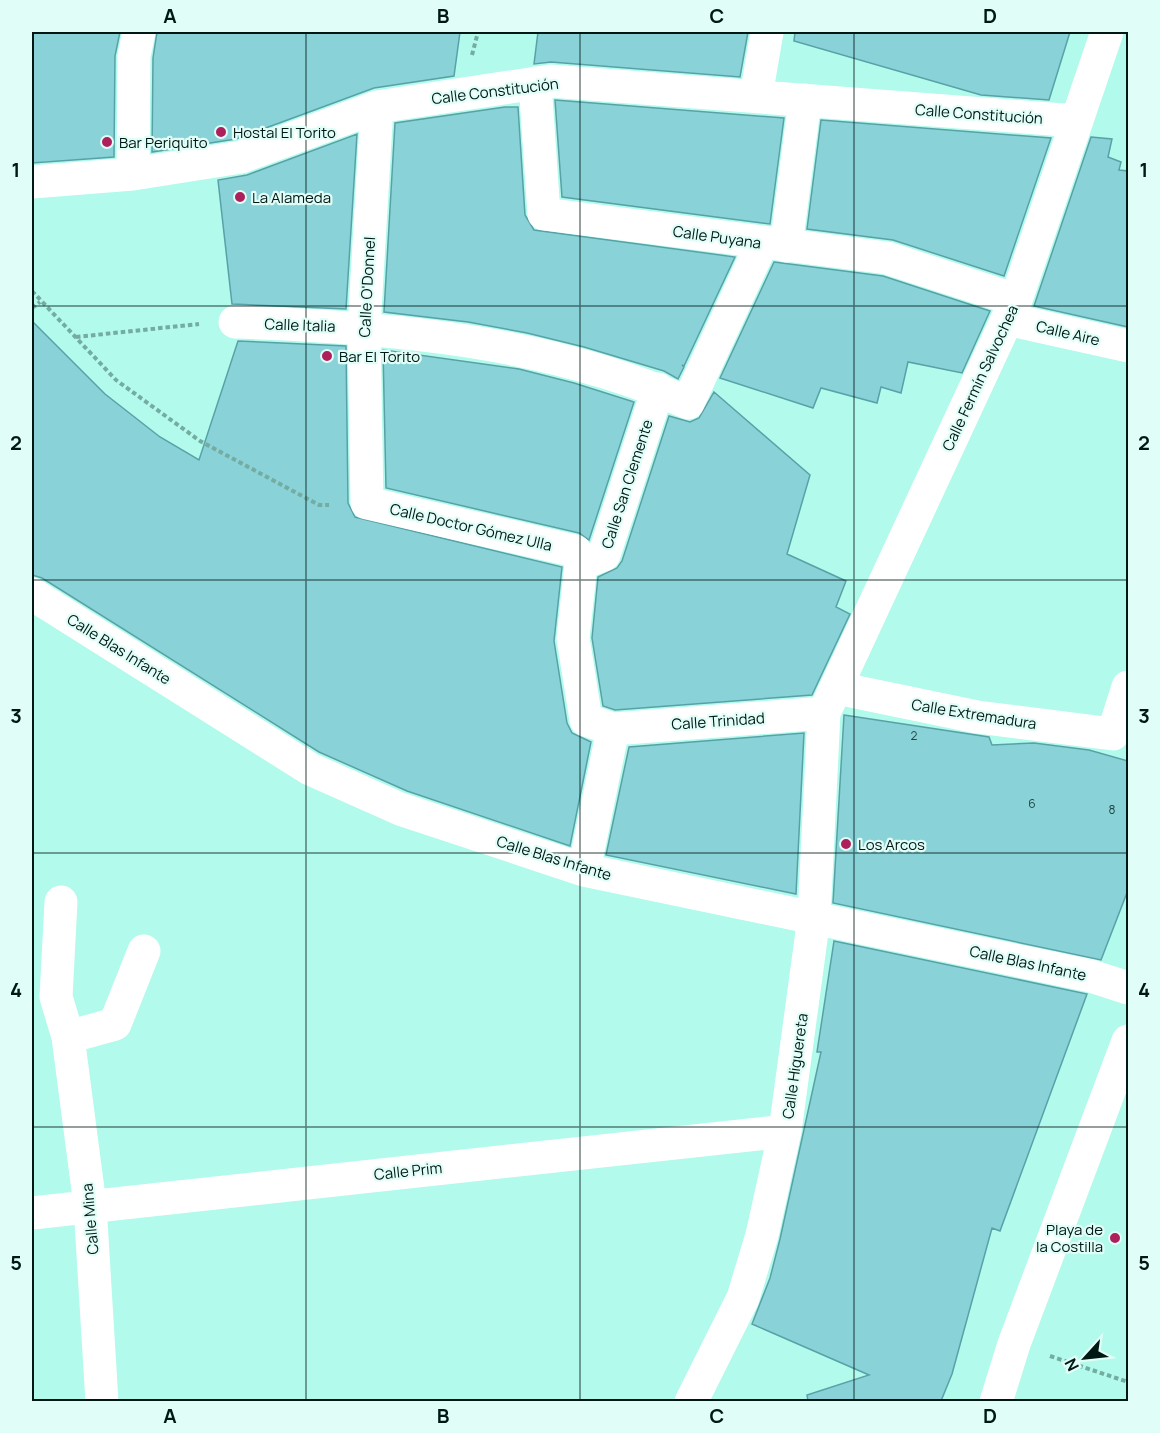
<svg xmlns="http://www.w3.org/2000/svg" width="1160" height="1433" font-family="Manrope,sans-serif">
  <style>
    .building { fill: #88d2d8; stroke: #58a2a7; stroke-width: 1.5 }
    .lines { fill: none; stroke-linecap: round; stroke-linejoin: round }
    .path { stroke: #74aca1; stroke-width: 4; stroke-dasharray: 4.5 3; stroke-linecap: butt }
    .street { stroke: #fff; stroke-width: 33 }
    .grid { fill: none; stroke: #001814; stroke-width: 1.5; stroke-opacity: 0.55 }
    .poi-dot { fill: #ae205b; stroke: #e1fdf7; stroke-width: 2 }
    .labels { text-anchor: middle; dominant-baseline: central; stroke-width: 4.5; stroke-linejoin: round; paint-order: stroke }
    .number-label { font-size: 12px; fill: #224645 }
    .street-label { font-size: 15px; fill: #001814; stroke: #e1fdf7 }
    .poi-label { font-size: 15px; fill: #001814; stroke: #e1fdf7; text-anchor: start }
    .neatline { fill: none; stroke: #001814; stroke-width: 2 }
    .grid-label { font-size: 20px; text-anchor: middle; font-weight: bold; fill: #001814 }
  </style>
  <rect width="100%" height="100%" fill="#b1faec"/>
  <path class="building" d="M 32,32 L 120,32 L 115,56 L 114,157 L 32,163 Z
    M 157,32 L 460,32 L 454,76 L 374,88 L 236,139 L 152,152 L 153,58 Z
    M 538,32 L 748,32 L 740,77 L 551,62 L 534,64 Z
    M 795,32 L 1070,32 L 1049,100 L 981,95 L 794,41 Z
    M 555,100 L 784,118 L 770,224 L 562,197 Z
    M 505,107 L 518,107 L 525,215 L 534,230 L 735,257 L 684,366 L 682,365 L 684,367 L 678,379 L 664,371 L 584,347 L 527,333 L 468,322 L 384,312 L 395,123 Z
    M 821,120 L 1051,138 L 1004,276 L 893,240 L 807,229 Z
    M 357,134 L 346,309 L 232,304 L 218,180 L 247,175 Z
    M 1091,137 L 1112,139 L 1108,157 L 1121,162 L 1119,170 L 1128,171 L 1128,327 L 1034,306 Z
    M 774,262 L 883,276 L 990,311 L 962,373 L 908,362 L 901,393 L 881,387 L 877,403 L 821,388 L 813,408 L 720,378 Z
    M 32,321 L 105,394 L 160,437 L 199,460 L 238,341 L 346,346 L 348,503 L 355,517 L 562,567 L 554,641 L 567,723 L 572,733 L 591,742 L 570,846 L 407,791 L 319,752 L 42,578 L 32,575 Z
    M 383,350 L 519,369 L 574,383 L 634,402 L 589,540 L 579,533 L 386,488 Z
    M 714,392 L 810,475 L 787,554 L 846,581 L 836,607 L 850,614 L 812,695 L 615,710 L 603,706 L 592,638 L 598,577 L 617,568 L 622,561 L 669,416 L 690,422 L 699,418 Z
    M 844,715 L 989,737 L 992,745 L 1034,743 L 1089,750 L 1128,761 L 1128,890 L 1101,960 L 833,903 Z
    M 804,733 L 796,894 L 606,855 L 629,747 Z
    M 834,941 L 1087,994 L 1000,1231 L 992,1228 L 952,1374 L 941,1401 L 808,1401 L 807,1395 L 869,1375 L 752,1324 L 770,1278 L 780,1239 L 821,1052 L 817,1052 Z"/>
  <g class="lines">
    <path class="path" d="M 472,55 L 478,32
      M 32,291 L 116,380 L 200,441 L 319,505 L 329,505
      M 32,308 L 40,302
      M 76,337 L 199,324
      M 1050,1356 L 1128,1382"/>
    <path class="street" d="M 535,83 L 544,214 L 887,258 L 1016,300
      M 756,96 L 767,32
      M 377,107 L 364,328 L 367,503 L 575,551 L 581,564 L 573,638 L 586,720 L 613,729 L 584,870
      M 133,174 L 134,56 L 139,32
      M 32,182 L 133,174 L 241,157 L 377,107 L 550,81 L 1077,121
      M 786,246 L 805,100
      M 1007,319 L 1128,346
      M 235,322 C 388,327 546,340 688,403 L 762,243
      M 581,564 L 604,555 L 658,389
      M 32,594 L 310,769 L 400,809 L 584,870 L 1091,976 L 1128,988
      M 837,688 L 977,717 L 1113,734 L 1128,687
      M 613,729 L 824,713
      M 61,902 L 56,997 L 68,1037 L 115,1024 L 144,951
      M 68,1037 L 90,1205 L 102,1402
      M 32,1213 L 785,1131
      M 691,1402 L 743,1298 L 762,1235 L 785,1131 L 814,917 L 824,713 L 1016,300 L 1107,32
      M 996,1402 L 1014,1344 L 1128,1041"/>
  </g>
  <path class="grid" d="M 306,32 L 306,1402M 580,32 L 580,1402M 854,32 L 854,1402M 32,306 L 1128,306M 32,580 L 1128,580M 32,853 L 1128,853M 32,1127 L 1128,1127"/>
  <g class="poi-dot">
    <circle cx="221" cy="132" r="6"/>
    <circle cx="107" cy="142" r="6"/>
    <circle cx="240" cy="197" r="6"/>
    <circle cx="327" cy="356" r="6"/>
    <circle cx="846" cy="844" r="6"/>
    <circle cx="1115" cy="1238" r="6"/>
  </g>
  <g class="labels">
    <g class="number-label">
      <text x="914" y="735">2</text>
      <text x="1032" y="803">6</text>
      <text x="1112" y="809">8</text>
    </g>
    <g class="street-label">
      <text transform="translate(495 91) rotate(-7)">Calle Constitución</text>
      <text transform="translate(979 114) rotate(4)">Calle Constitución</text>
      <text transform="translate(717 237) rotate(8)">Calle Puyana</text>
      <text transform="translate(367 287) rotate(-87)">Calle O'Donnel</text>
      <text transform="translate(300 325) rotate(2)">Calle Italia</text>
      <text transform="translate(1068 333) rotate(13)">Calle Aire</text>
      <text transform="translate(980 378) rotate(-65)">Calle Fermín Salvochea</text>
      <text transform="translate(627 484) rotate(-72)">Calle San Clemente</text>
      <text transform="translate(471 527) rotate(13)">Calle Doctor Gómez Ulla</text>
      <text transform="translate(119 649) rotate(32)">Calle Blas Infante</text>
      <text transform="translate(974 714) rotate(9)">Calle Extremadura</text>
      <text transform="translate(718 721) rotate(-4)">Calle Trinidad</text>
      <text transform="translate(554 858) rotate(17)">Calle Blas Infante</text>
      <text transform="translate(1028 963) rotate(12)">Calle Blas Infante</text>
      <text transform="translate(795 1066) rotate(-82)">Calle Higuereta</text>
      <text transform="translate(408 1171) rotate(-6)">Calle Prim</text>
      <text transform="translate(90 1219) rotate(-95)">Calle Mina</text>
    </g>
    <g class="poi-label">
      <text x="233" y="132">Hostal El Torito</text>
      <text x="119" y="142">Bar Periquito</text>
      <text x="252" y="197">La Alameda</text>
      <text x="339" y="356">Bar El Torito</text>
      <text x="858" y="844">Los Arcos</text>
      <text x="1103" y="1229" text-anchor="end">Playa de<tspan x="1103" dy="17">la Costilla</tspan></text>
    </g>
  </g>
  <rect width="1160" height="1433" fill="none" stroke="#e1fdf7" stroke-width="66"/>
  <g transform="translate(1085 1358) rotate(243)" stroke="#e1fdf7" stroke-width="4.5" paint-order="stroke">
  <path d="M0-4.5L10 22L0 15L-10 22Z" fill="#001814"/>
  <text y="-9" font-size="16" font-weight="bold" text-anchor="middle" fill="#001814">N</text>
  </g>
  <rect x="33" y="33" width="1094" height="1367" class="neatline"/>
  <g class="grid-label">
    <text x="170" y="23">A</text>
    <text x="443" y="23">B</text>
    <text x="717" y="23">C</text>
    <text x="990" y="23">D</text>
    <text x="16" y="177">1</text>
    <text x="1144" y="177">1</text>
    <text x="16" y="450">2</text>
    <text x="1144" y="450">2</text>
    <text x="16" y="723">3</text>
    <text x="1144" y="723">3</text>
    <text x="16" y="997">4</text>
    <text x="1144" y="997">4</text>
    <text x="16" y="1270">5</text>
    <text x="1144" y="1270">5</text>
    <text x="170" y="1423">A</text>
    <text x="443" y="1423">B</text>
    <text x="717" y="1423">C</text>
    <text x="990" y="1423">D</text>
  </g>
</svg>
